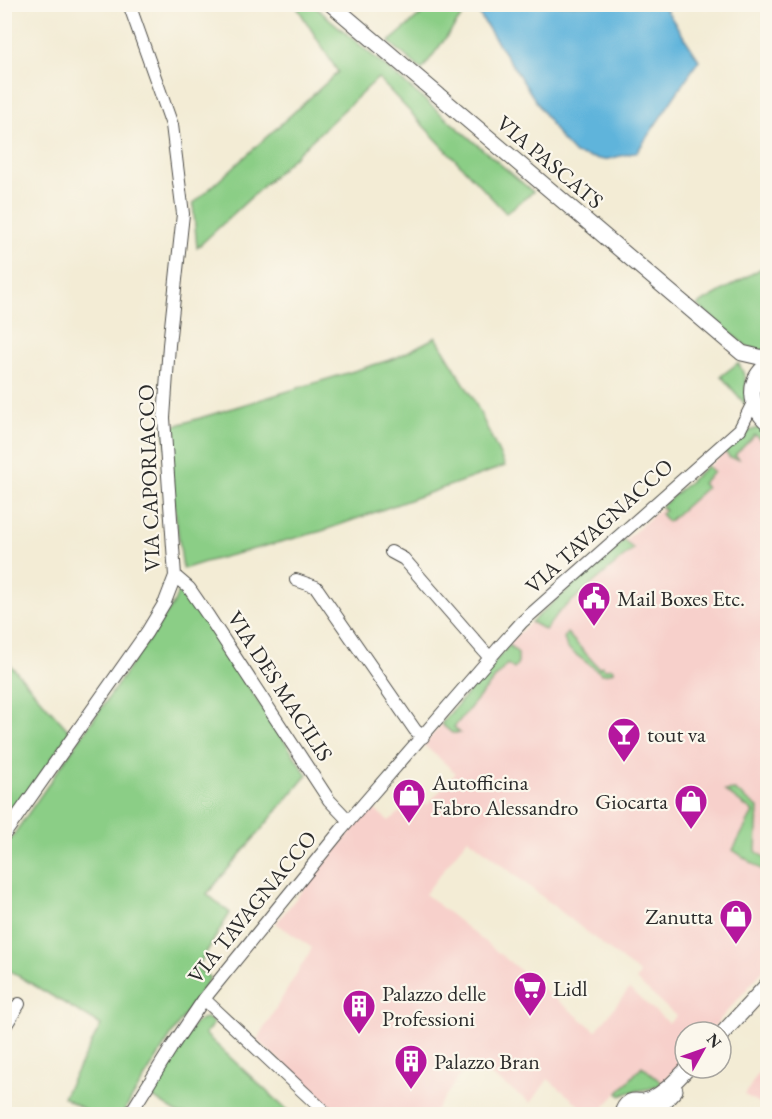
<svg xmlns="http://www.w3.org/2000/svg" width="772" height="1119" font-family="'EB Garamond',serif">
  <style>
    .built { fill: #f7d0cb; fill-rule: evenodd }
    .green { fill: #8bce86; stroke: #5b7c58; stroke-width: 1.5 }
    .water { fill: #5eb4db; stroke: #447083; stroke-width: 1.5 }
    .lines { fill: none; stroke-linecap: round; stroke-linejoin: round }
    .minor-casing { stroke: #494844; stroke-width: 14 }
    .major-casing { stroke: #494844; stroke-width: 17 }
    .minor { stroke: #fff; stroke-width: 12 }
    .major { stroke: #fff; stroke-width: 15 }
    .labels { text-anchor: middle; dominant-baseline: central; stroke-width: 4.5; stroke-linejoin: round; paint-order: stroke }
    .street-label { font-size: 22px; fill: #2b2b2b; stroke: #fbf7ec }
    .poi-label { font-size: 22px; fill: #2b2b2b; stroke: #fbf7ec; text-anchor: start }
  </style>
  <rect width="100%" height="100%" fill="#fbf7ec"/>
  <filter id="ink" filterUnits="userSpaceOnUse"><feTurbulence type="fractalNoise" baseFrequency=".0167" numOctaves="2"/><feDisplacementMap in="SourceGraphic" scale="12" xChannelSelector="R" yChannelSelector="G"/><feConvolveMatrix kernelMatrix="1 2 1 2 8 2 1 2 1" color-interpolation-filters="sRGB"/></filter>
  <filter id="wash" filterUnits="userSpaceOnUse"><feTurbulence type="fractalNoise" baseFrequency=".008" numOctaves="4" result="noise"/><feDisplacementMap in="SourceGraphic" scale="24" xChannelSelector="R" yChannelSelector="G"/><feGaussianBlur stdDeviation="1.35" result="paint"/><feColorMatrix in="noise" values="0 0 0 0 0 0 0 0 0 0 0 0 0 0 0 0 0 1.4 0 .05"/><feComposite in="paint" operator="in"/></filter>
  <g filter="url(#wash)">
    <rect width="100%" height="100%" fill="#f3ecd5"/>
    <path class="built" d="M 747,433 L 755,435 L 768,446 L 767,966 L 709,1032 L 685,1032 L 685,1058 L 662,1083 L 642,1066 L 598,1114 L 590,1114 L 548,1079 L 531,1103 L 470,1061 L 433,1114 L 340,1114 L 257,1040 L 312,948 L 276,923 L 371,807 L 389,821 L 417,798 L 427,805 L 456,773 L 424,745 L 517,635 ZM 468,838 L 640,974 L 636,980 L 676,1016 L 669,1023 L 629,989 L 596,1031 L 425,894 Z
      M 767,1058 L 767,1108 L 745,1095 Z"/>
    <path class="green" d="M 295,4 L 313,5 L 533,192 L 506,213 L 378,78 L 197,248 L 193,204 L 338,72 Z
      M 432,5 L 455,5 L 462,16 L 422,70 L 389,42 Z
      M 767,265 L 767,353 L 746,346 L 697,305 Z
      M 436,337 L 473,398 L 505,466 L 322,531 L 205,562 L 183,569 L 164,429 L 396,358 Z
      M 738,363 C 747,376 747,389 745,404 L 721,376 Z
      M 761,427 L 767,428 L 767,446 L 755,435 L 735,455 L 739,459 L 730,458 L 724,451 L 749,431 Z
      M 707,466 L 714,472 L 702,483 L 706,488 L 668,522 L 661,514 L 665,510 L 661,507 Z
      M 624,540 L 633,549 L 559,612 L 545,630 L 531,622 Z
      M 178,591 L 192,601 L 307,775 L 207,894 L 230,913 L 197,968 L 210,978 L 175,1029 L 122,1114 L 92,1114 L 63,1097 L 101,1025 L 5,968 L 5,847 L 174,603 Z
      M 567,633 L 599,668 L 602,666 L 605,669 L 612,668 L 614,671 L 610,673 L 602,674 L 567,648 L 564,638 Z
      M 509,645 L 518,653 L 518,663 L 514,669 L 507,664 L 454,727 L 460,733 L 452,733 L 441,724 Z
      M 5,659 L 70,732 L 5,827 Z
      M 735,790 L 758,808 L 756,851 L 767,860 L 767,873 L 733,850 L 753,812 L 725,791 Z
      M 207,1018 L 214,1023 L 205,1034 L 291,1114 L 179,1114 L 151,1096 L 194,1024 L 201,1019 Z
      M 642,1066 L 662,1083 C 649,1093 635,1087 621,1096 L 618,1093 Z"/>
    <path class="water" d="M 473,5 L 663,5 L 699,60 L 637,152 L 604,160 L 575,154 L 560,138 Z"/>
  </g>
  <g filter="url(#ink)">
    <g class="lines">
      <defs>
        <path id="minor" d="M 391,552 L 404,559 L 490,658
          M 175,576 L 189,588 L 209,617 L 329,800 L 349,821
          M 296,580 L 316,587 L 415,730 L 423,737
          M 4,835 L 147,632 L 165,602 L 175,576 L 164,418 L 169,345 L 183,214 L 172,125 L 129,4
          M 204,999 L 327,1114
          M 4,1028 L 19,1004
          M 130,1114 L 171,1048 L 204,999 L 341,830 L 503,643 L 522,622 L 740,429 L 753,403"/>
        <path id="major" d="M 331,4 L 742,353 L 768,359
          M 768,364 C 746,381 749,406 768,423
          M 721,1035 L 768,984
          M 622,1114 C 623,1109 625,1105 630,1102 C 635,1100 639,1102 644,1101 C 661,1098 677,1079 688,1068
          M 653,1114 L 675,1090"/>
      </defs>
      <use href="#minor" class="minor-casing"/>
      <use href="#major" class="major-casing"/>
      <use href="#minor" class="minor"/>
      <use href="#major" class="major"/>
    </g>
  </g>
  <defs>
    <symbol id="civic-pin" viewBox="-11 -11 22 30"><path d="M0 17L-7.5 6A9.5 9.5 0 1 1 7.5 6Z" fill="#b5179e" stroke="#fbf7ec"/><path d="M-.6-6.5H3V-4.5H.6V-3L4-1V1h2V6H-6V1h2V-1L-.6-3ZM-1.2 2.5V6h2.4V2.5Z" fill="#fff"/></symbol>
    <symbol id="bar-pin" viewBox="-11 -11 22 30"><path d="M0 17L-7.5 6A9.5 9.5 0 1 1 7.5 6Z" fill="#b5179e" stroke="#fbf7ec"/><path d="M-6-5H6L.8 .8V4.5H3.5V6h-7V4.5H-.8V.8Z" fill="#fff"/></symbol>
    <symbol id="shop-pin" viewBox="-11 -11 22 30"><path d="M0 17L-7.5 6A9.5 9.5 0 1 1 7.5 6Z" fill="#b5179e" stroke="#fbf7ec"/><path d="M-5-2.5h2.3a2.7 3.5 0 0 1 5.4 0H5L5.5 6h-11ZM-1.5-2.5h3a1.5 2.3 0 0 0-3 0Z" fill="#fff"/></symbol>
    <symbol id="supermarket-pin" viewBox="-11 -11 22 30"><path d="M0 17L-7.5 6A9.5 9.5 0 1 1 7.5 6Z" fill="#b5179e" stroke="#fbf7ec"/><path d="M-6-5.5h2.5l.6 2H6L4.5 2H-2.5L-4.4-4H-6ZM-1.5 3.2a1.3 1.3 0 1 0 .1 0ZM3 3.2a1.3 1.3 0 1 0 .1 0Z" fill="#fff"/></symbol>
    <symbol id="building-pin" viewBox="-11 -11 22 30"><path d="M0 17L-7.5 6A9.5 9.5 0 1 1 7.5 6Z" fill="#b5179e" stroke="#fbf7ec"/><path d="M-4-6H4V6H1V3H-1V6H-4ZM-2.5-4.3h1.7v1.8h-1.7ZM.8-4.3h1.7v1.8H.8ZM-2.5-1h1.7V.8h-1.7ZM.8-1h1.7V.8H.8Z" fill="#fff"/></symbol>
  </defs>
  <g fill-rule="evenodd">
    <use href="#civic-pin" x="575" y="579" width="38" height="52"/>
    <use href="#bar-pin" x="605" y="715" width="38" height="52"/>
    <use href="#shop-pin" x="390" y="776" width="38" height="52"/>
    <use href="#shop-pin" x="672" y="782" width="38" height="52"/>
    <use href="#shop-pin" x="717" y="897" width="38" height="52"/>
    <use href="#supermarket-pin" x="511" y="969" width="38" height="52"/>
    <use href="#building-pin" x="340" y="987" width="38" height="52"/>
    <use href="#building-pin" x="392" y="1042" width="38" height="52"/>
  </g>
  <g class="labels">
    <g class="street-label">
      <text transform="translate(550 162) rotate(40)">VIA PASCATS</text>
      <text transform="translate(149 478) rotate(-92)">VIA CAPORIACCO</text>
      <text transform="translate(599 526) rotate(-42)">VIA TAVAGNACCO</text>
      <text transform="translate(280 686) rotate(57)">VIA DES MACILIS</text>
      <text transform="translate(252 907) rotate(-51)">VIA TAVAGNACCO</text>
    </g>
    <g class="poi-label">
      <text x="617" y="598">Mail Boxes Etc.</text>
      <text x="647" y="734">tout va</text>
      <text x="432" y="782">Autofficina<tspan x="432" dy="25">Fabro Alessandro</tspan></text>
      <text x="668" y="801" text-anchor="end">Giocarta</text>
      <text x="713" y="916" text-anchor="end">Zanutta</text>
      <text x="553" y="988">Lidl</text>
      <text x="382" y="993">Palazzo delle<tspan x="382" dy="25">Professioni</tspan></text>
      <text x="434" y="1061">Palazzo Bran</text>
    </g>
  </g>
  <rect width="772" height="1119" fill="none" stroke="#fbf7ec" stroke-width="24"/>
  <g transform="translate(703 1050) rotate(50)"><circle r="28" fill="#fbf7ec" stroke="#a8a59f" stroke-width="1.5"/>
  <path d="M0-4.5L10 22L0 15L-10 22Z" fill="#b5179e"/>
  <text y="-9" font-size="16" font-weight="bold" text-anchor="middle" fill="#2b2b2b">N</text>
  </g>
</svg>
